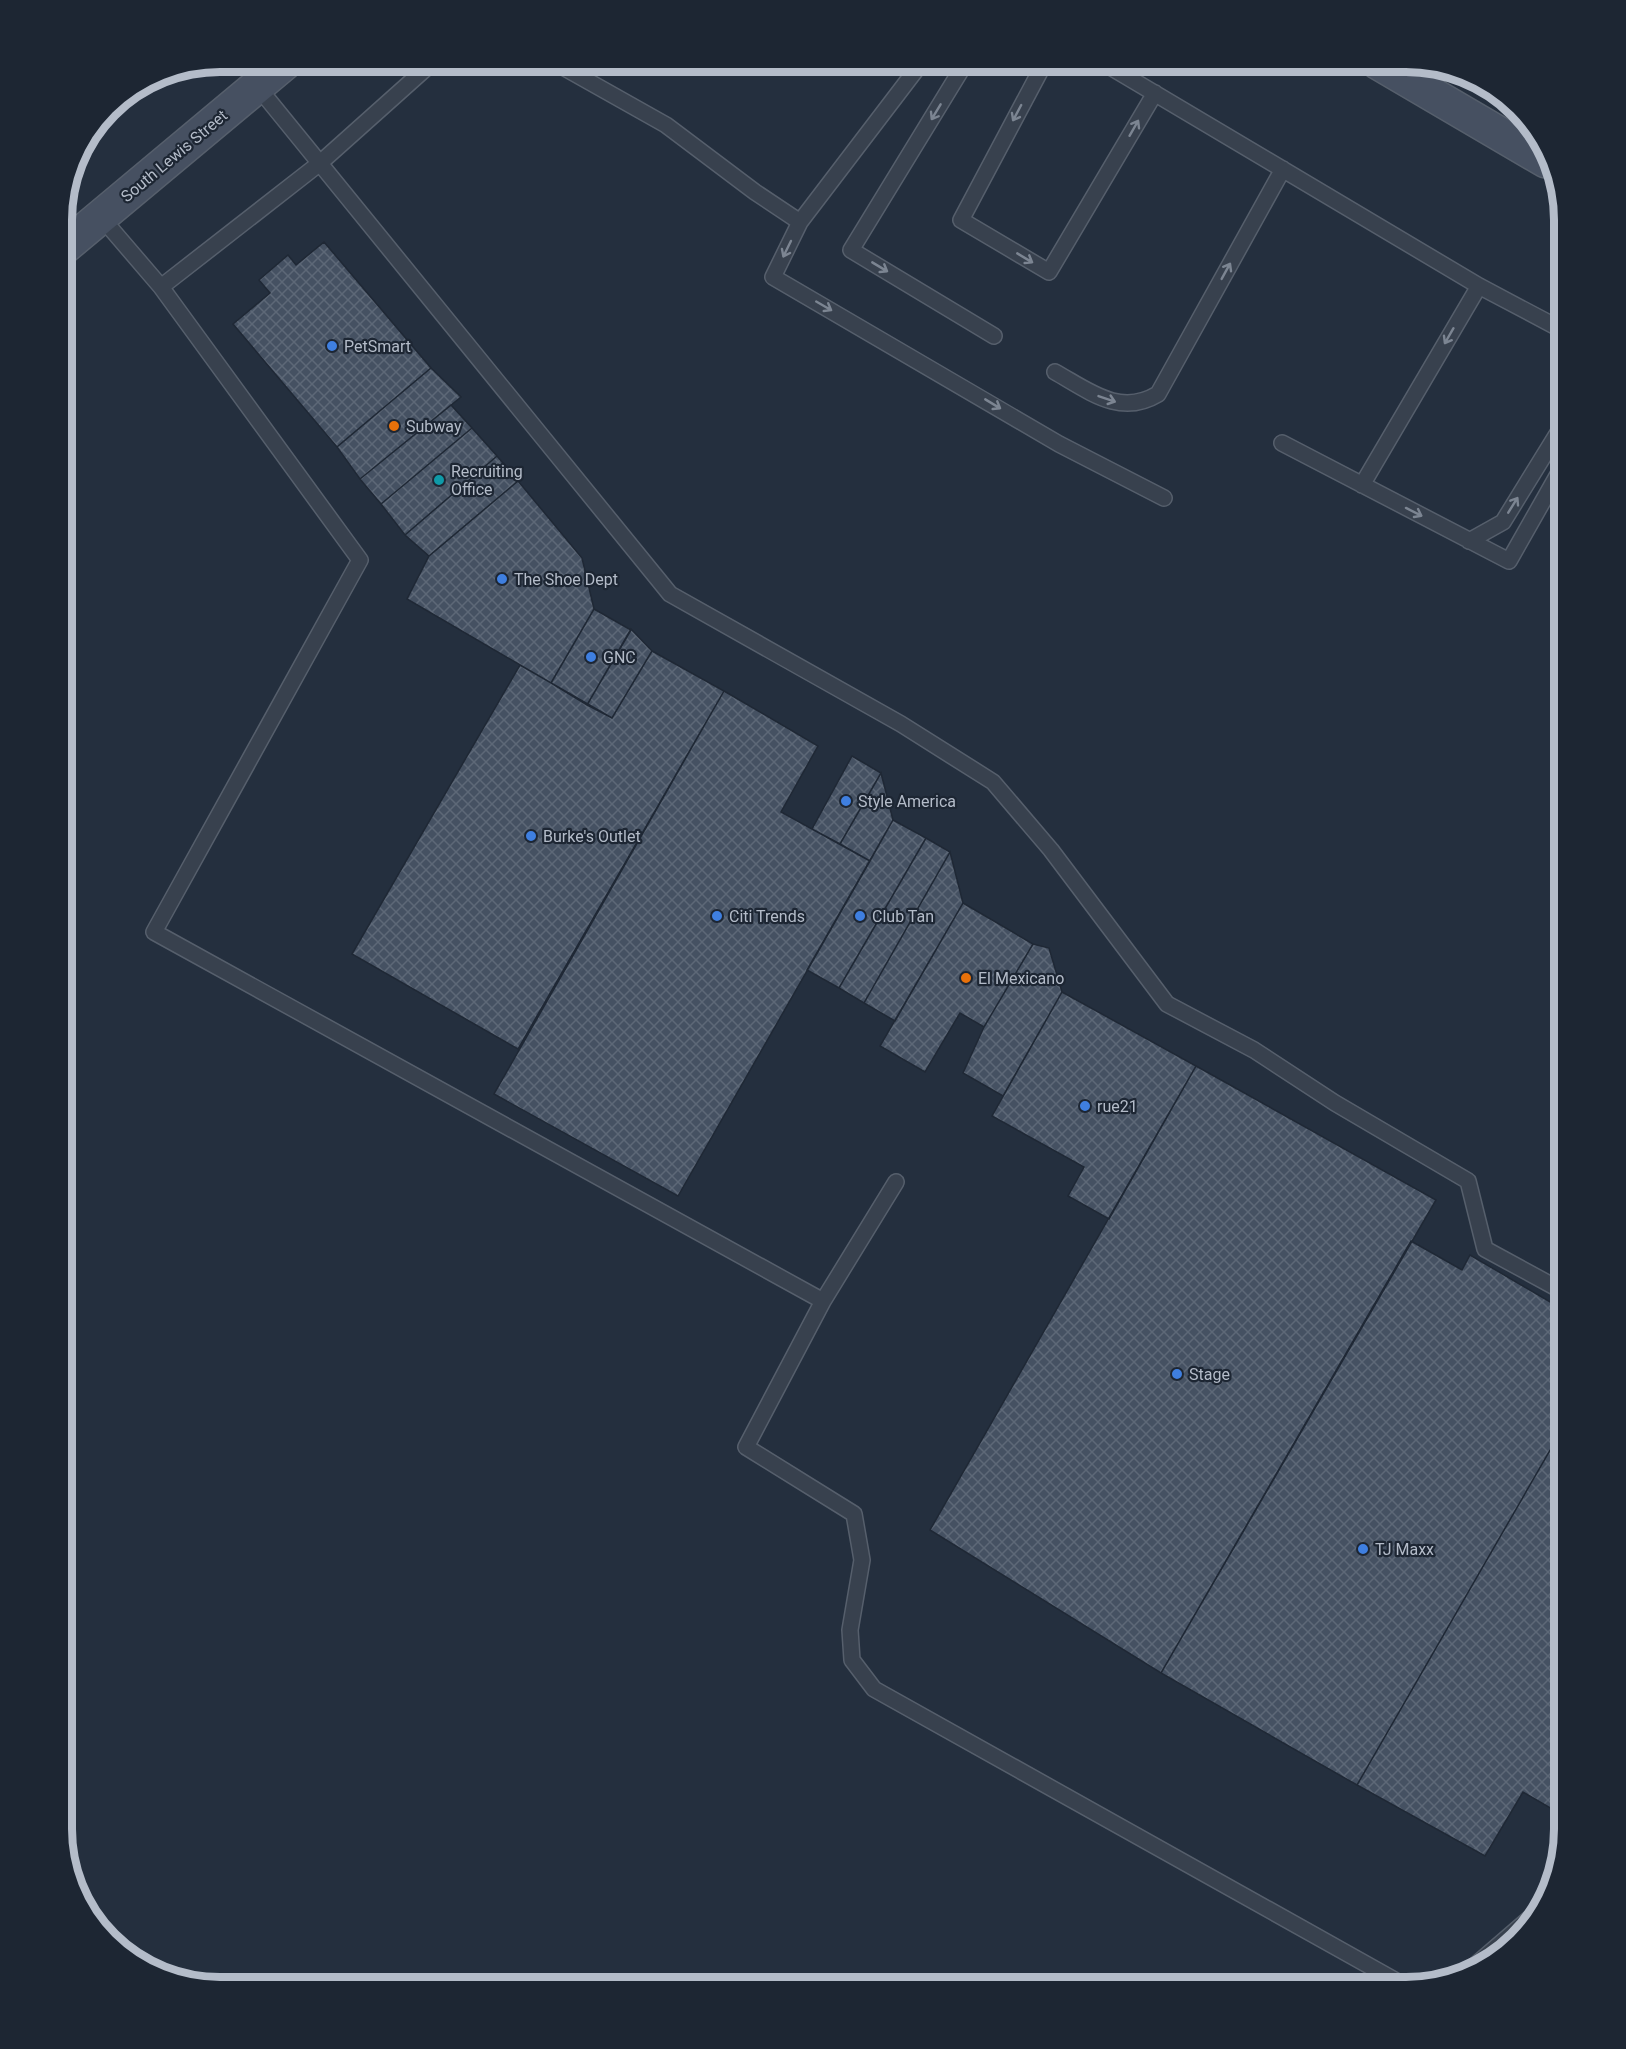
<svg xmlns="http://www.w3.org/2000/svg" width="1626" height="2049" font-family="Roboto,sans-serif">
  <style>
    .building { fill: url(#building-cross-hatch); stroke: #1f2835; stroke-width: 1.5 }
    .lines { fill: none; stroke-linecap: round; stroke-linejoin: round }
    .service-casing { stroke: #565f6c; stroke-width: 18 }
    .secondary-casing { stroke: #565f6c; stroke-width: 36 }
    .service { stroke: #38414e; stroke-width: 15 }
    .secondary { stroke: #465061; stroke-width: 33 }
    .oneway { stroke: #7c8592 }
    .shop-dot { fill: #3f7fe0; stroke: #1d2633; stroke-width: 2 }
    .food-dot { fill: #e8710a; stroke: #1d2633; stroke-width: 2 }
    .culture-dot { fill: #0f9aa8; stroke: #1d2633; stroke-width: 2 }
    .labels { text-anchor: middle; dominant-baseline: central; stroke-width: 4.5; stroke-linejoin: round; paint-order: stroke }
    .street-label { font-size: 16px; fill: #b4bcc9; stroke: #1d2633 }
    .poi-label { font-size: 16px; fill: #b4bcc9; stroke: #1d2633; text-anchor: start }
    .rim { fill: none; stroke: #b4bcc9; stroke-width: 8 }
  </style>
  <defs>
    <pattern id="building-cross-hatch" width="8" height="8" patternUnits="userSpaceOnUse" patternTransform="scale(1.5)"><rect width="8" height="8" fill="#455162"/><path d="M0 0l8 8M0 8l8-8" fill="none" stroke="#5d6877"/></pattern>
  </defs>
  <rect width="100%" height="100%" fill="#242f3e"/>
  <path class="building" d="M 324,242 L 431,368 L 337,447 L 233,324 L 270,293 L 259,280 L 288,255 L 296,265 Z
    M 431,368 L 461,397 L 360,479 L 337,447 Z
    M 451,405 L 472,428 L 381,504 L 360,479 Z
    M 472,428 L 497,456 L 405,535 L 381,504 Z
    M 497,456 L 518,481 L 429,556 L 405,535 Z
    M 518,481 L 582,558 L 594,609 L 551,683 L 407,599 L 429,556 Z
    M 594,609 L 631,630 L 587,705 L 551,683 Z
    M 631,629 L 652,651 L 612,718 L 587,705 Z
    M 652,651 L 724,691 L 518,1049 L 352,954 L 520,665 L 612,718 Z
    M 724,691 L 818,746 L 781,812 L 870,861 L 678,1196 L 494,1094 Z
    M 852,756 L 881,773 L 840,844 L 812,829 Z
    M 881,773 L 893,820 L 870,861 L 840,844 Z
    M 893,820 L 926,838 L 839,988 L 807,970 Z
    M 926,838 L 950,852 L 864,1003 L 839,988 Z
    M 950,852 L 963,903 L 895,1021 L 864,1003 Z
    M 963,903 L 1033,944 L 984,1027 L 960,1013 L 925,1072 L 880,1046 Z
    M 1033,944 L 1049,948 L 1062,992 L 1003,1096 L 963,1073 L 984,1027 Z
    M 1062,992 L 1196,1066 L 1109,1219 L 1068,1196 L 1084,1167 L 992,1116 Z
    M 1196,1066 L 1436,1200 L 1161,1673 L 930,1530 Z
    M 1411,1241 L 1462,1270 L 1470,1255 L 1564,1310 L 1564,1426 L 1357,1785 L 1161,1673 Z
    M 1564,1426 L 1564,1816 L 1523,1792 L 1485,1856 L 1357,1785 Z"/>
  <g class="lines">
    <defs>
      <path id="service" d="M 554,62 L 666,125 L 755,192 L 800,222 L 922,62
        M 966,62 L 851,250 L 994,336
        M 1045,62 L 961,220 L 1049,272 L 1155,93
        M 1102,62 L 1479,286 L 1564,331
        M 257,86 L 670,594 L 901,724 L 993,782 L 1051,850 L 1167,1004 L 1254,1050 L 1335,1103 L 1468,1181 L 1485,1249 L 1564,1292
        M 101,217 L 161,287 L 320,163 L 433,62
        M 800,222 L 773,277 L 1059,444 L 1164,498
        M 161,287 L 360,560 L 154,932 L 823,1301
        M 1055,372 C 1089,391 1120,417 1158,394 L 1283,169
        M 1282,443 L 1509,561 L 1564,464
        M 1362,485 L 1479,286
        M 1469,541 L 1503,522 L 1564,423
        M 896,1182 L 823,1301 L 746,1447 L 854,1514 L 862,1560 L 850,1630 L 852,1660 L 874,1689 L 1407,1987
        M 1473,1967 L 1544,1906"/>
      <path id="secondary" d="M 1377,62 L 1546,161
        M 62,249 L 286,62"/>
    </defs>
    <use href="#service" class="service-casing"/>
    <use href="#secondary" class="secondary-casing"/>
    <use href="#service" class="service"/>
    <use href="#secondary" class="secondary"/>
  </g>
  <defs><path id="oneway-shaft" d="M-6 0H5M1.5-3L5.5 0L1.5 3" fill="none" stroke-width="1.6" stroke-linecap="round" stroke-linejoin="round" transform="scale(1.5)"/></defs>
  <g class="oneway">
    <use href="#oneway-shaft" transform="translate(936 112) rotate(121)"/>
    <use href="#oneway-shaft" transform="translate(1017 113) rotate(118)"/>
    <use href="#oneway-shaft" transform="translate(1134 128) rotate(-60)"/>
    <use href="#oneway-shaft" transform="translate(787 249) rotate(116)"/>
    <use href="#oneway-shaft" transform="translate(1025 258) rotate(31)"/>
    <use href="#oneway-shaft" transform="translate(880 267) rotate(31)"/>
    <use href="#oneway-shaft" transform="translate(1226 271) rotate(-61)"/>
    <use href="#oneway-shaft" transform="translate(824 306) rotate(30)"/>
    <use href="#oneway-shaft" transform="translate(1449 336) rotate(120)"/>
    <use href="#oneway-shaft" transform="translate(1107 399) rotate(19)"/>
    <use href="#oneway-shaft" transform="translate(993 404) rotate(31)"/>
    <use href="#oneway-shaft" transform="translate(1513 505) rotate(-58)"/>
    <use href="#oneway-shaft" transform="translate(1414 512) rotate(27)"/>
  </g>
  <g class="shop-dot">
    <circle cx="332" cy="346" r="6"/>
    <circle cx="502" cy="579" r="6"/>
    <circle cx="591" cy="657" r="6"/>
    <circle cx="846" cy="801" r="6"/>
    <circle cx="531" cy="836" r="6"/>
    <circle cx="717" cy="916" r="6"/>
    <circle cx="860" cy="916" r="6"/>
    <circle cx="1085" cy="1106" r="6"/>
    <circle cx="1177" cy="1374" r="6"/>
    <circle cx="1363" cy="1549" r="6"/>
  </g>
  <g class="food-dot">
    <circle cx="394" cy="426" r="6"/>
    <circle cx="966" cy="978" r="6"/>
  </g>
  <circle class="culture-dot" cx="439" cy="480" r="6"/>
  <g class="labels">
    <g class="street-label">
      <text transform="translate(174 156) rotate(-40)">South Lewis Street</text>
    </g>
    <g class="poi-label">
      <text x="344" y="346">PetSmart</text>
      <text x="406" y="426">Subway</text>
      <text x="451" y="471">Recruiting<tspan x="451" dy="18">Office</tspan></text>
      <text x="514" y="579">The Shoe Dept</text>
      <text x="603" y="657">GNC</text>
      <text x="858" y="801">Style America</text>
      <text x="543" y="836">Burke's Outlet</text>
      <text x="729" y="916">Citi Trends</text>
      <text x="872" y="916">Club Tan</text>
      <text x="978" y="978">El Mexicano</text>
      <text x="1097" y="1106">rue21</text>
      <text x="1189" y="1374">Stage</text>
      <text x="1375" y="1549">TJ Maxx</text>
    </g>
  </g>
  <path d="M0 0H1626V2049H0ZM220 72H1406A148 148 0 0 1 1554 220V1829A148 148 0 0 1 1406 1977H220A148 148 0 0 1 72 1829V220A148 148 0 0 1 220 72Z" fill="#1d2633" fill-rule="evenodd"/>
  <path class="rim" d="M220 72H1406A148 148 0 0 1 1554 220V1829A148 148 0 0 1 1406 1977H220A148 148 0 0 1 72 1829V220A148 148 0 0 1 220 72Z"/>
</svg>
